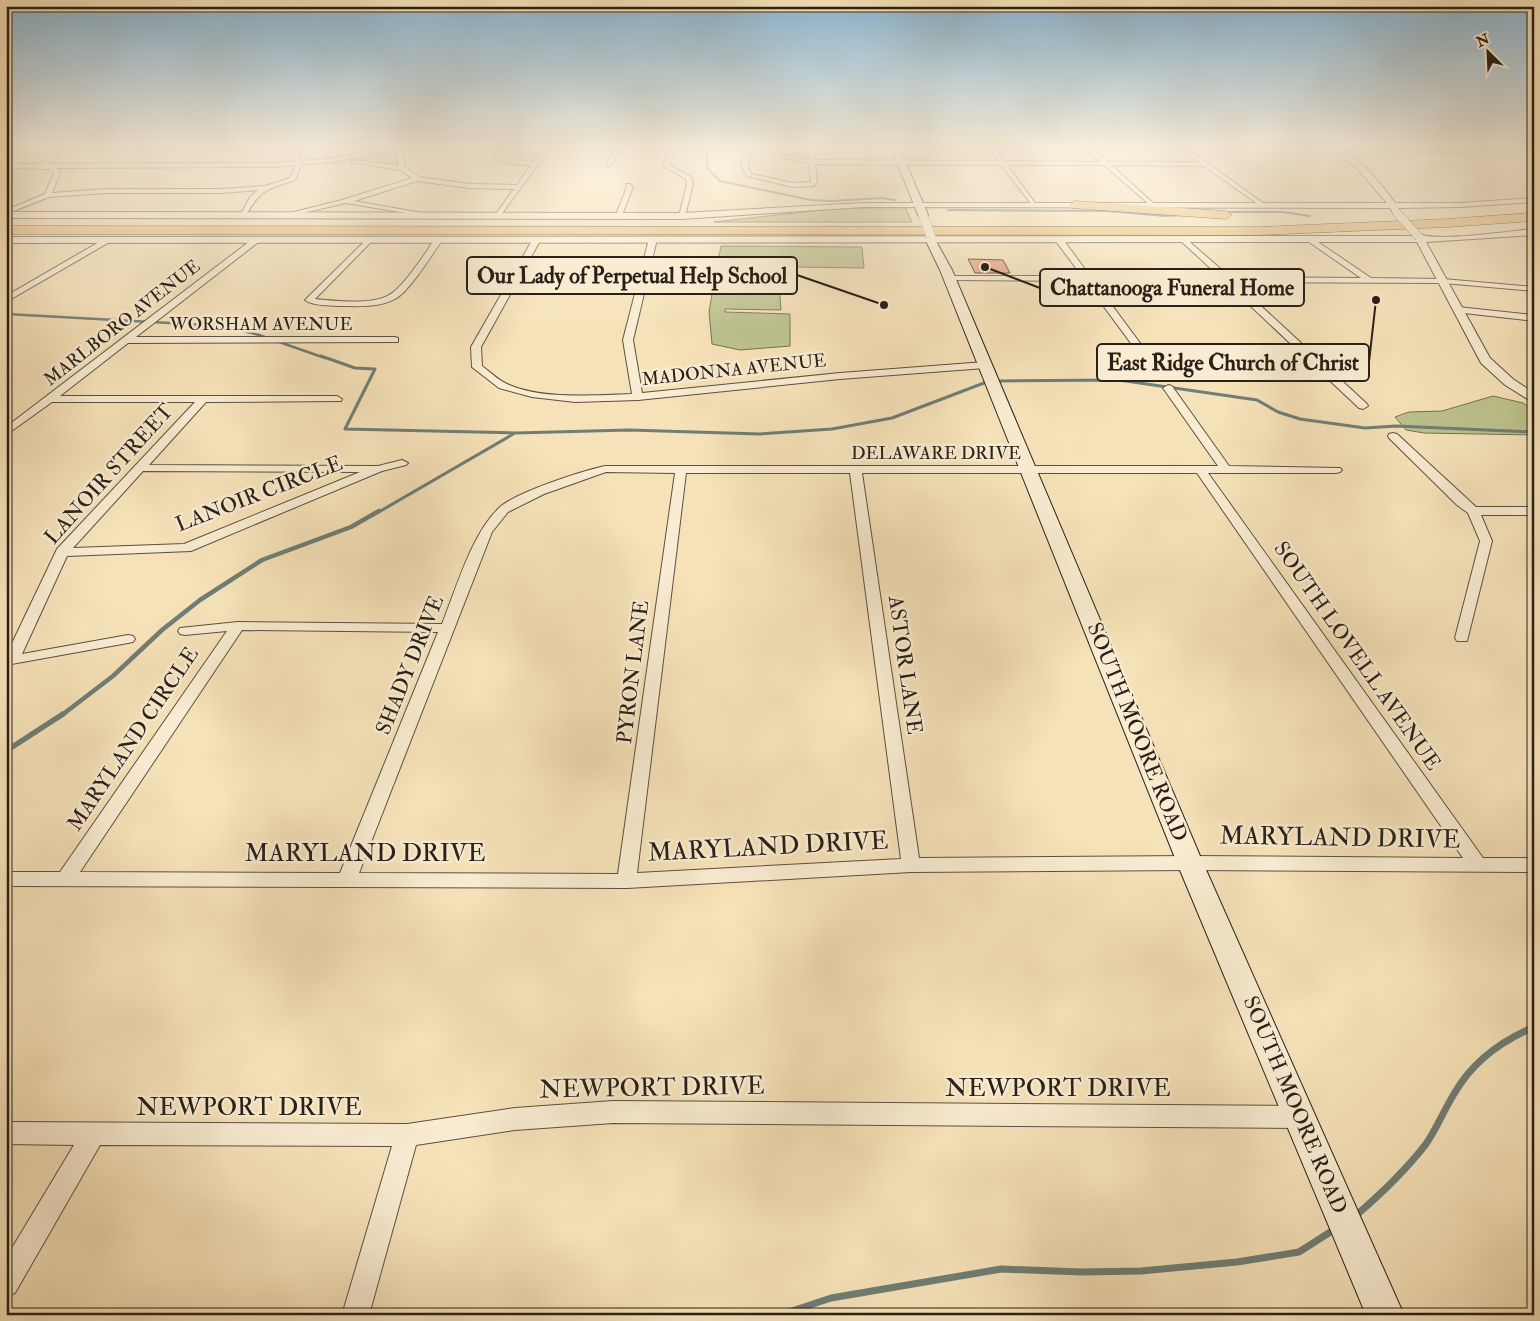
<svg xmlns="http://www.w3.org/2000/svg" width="1540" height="1321" font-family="'IM FELL Double Pica',serif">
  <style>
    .green { fill: #bdc38e; stroke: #737252 }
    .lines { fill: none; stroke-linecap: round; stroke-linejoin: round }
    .stream-far5 { stroke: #6f7e76; stroke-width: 2 }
    .stream-far4 { stroke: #6f7e76; stroke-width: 2.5 }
    .stream-far3 { stroke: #6f7e76; stroke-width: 3 }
    .stream-far2 { stroke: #6f7e76; stroke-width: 4.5 }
    .stream-far1 { stroke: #6f7e76; stroke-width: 5.5 }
    .stream { stroke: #6f7e76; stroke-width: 7 }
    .building { fill: #e5a183; stroke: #292017 }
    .minor-casing { stroke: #5c5040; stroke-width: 2 }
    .tertiary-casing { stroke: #5c5040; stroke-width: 2 }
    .secondary-casing { stroke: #292017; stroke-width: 2 }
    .motorway-casing { stroke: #292017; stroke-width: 1 }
    .minor { fill: #f9ecd2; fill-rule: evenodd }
    .tertiary { fill: #f9ecd2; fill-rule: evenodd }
    .secondary { fill: #f9ecd2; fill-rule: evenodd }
    .motorway { fill: #ebc17c; fill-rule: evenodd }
    .tertiary-bridge-casing { stroke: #5c5040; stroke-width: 9; stroke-linecap: butt }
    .secondary-bridge-casing { stroke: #292017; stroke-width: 9; stroke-linecap: butt }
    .tertiary-bridge { stroke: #f9ecd2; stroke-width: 8 }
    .secondary-bridge { stroke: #f9ecd2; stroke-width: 9 }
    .labels { text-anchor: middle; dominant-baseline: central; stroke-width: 5; stroke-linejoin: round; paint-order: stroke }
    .far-street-label { font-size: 18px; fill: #292017; stroke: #f9ecd2 }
    .street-label { font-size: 21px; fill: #292017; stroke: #f9ecd2 }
    .near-street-label { font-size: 25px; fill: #292017; stroke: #f9ecd2 }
    .leader { fill: none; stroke: #292017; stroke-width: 2 }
    .callout-dot { fill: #292017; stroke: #f9ecd2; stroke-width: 2 }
    .callout { fill: #f9ecd2; stroke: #292017; stroke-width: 2 }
    .callout-label { font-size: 22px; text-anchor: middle; font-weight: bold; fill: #292017 }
  </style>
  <rect width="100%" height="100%" fill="#f6e2b9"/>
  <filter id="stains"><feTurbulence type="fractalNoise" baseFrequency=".004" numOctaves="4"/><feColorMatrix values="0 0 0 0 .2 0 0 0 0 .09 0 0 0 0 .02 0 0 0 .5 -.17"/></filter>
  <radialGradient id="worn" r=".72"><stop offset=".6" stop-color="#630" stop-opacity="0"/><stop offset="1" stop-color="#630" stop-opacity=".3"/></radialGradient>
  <path class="green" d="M 393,150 L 398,164 L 350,160 Z
    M 890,207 L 905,207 L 912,222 L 714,222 L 831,209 Z
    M 721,246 L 862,247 L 864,268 L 717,266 Z
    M 716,270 L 783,270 L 784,280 L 779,284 L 781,310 L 725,309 L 725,312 L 790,314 L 790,346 L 740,350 L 712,344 L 709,312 Z
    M 1493,396 L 1523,403 L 1534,410 L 1534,435 L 1424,433 L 1406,430 L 1395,417 L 1409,412 L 1442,411 Z"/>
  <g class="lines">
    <path class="stream-far5" d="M 697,147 L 707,152 L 707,168 L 720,181 L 811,200 L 832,201 L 882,198 L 895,200
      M 948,210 L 1109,211 L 1165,216 L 1186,215
      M 1223,212 L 1283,212 L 1310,216"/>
    <path class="stream-far4" d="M 6,314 L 224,326 L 259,335 L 325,358"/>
    <path class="stream-far3" d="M 321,356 L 355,368 L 375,369 L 345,429 L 516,433 L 629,430 L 760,434 L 832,429 L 892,418 L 984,383
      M 1000,381 L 1119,380 L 1257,400 L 1278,412 L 1300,419 L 1365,428 L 1396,426 L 1534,432
      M 377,513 L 515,433"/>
    <path class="stream-far2" d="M 62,715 L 113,676 L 162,630 L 200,600 L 262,560 L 351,527 L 379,511"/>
    <path class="stream-far1" d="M 6,751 L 63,714"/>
    <path class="stream" d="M 1354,1217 C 1380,1195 1405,1171 1426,1144 C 1437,1128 1444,1110 1454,1094 C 1472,1062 1501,1041 1534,1027
      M 780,1315 L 831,1298 L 1001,1269 L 1081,1272 L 1141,1271 L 1237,1262 L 1299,1252 L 1335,1229"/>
  </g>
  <path class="building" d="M 968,259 L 1003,260 L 1010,273 L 975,273 Z"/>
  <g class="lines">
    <defs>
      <path id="minor" d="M 73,147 L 80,147 L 46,164 L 274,163 L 296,161 L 293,150 L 295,147 L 301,147 L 299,150 L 301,161 L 335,158 L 392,147 L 396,148 L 335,162 L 302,164 L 295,180 C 268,189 261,189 246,215 L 244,216 L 241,214 L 250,197 L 258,190 L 222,193 L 106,193 L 49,197 L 6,214 L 6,210 L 45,194 L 54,173 L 51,169 L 6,168 L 6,164 L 39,164 ZM 296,165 L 290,178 L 265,186 L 222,189 L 106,189 L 52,193 L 60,173 L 56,168 L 274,167 Z
        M 398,147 L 401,149 L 405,167 L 419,177 L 470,184 L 517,185 L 531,165 L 512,164 L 493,158 L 498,147 L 504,147 L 498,156 L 512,160 L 534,162 L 545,147 L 551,147 L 500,216 L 495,215 L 514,189 L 470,188 L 417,181 L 354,201 L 422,213 L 425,215 L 424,216 L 346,203 L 289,216 L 286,214 L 342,200 L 412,178 L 400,170 L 351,162 L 354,160 L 399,166 L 395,149 Z
        M 615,147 L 621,147 L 611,166 L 607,166 Z
        M 671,147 L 677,147 L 669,165 L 691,177 L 693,184 L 685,216 L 682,218 L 679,216 L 687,184 L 686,179 L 663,166 Z
        M 714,147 L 749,147 L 809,160 L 807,147 L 813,147 L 814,160 L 998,161 L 988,147 L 994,147 L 1004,161 L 1100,162 L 1084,147 L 1090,147 L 1107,162 L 1199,162 L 1179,147 L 1185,147 L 1263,203 L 1258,204 L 1204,166 L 1111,165 L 1152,202 L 1153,203 L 1150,205 L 1104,165 L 1007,165 L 1035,203 L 1032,205 L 1001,165 L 815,164 L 817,182 L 814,186 L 793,187 L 747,176 L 742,167 L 743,150 ZM 749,151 L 809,163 L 811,182 L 793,183 L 751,174 L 748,167 Z
        M 1342,148 L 1534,149 L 1534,153 L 1340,151 Z
        M 626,184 L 630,184 L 633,187 L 622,215 L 619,217 L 616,215 L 627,187 Z
        M 436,237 L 443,239 C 433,253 409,292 395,299 C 379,308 356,306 338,306 C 328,305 313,306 305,300 L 368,238 L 372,240 L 371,242 L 315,299 C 334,301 372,305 389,295 C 403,288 427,251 436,237 Z
        M 534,237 L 541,239 L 481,347 L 482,366 C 490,372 498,380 507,384 C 541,400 596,395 632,394 L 623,340 L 649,239 L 653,237 L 657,239 L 633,340 L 642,393 L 840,373 L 985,362 L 990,365 L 985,368 L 840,379 L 638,400 L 575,402 L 532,397 L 499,388 L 472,367 L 471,347 Z
        M 106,238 L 113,240 L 6,302 L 6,296 Z
        M 254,238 L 261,240 L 136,337 L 395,337 L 398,338 L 398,342 L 128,343 L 60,396 L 337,396 L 342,399 L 341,401 L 206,402 L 149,465 L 378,466 L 402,460 L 408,463 L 406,465 L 382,471 L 191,551 L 67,556 L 22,654 L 128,635 L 133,636 L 135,639 L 133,642 L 128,643 L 6,665 L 6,656 L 57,549 L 195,402 L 52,402 L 6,435 L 6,427 ZM 143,471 L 360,472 L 184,544 L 73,548 Z
        M 1056,238 L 1062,238 L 1090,276 L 1220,277 L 1182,242 L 1182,238 L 1185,238 L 1230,277 L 1361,278 L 1309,242 L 1309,238 L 1312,238 L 1371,278 L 1443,279 L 1534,287 L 1534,291 L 1443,283 L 1235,282 L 1367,404 L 1368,406 L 1363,409 L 1359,408 L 1225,282 L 1094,281 L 1163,374 L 1158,377 L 1155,376 L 1085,281 L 948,280 L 944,278 L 948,276 L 1082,276 L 1055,240 Z
        M 1458,307 L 1534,315 L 1534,321 L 1455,312 L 1455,308 Z
        M 1168,385 L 1172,386 L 1229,466 L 1340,468 L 1342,470 L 1340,472 L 1336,473 L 1208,473 L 1483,858 L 1534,858 L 1534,872 L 1190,870 L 911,872 L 627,888 L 6,886 L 6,872 L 60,872 L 227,631 L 185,635 L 180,634 L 178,631 L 180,628 L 238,622 L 442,624 C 456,589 472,533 499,508 C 514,493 582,471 605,466 L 1218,466 L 1163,388 ZM 606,472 L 675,473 L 618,874 L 359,873 L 492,532 L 508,512 L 544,494 ZM 686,473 L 850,473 L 901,859 L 637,873 ZM 862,473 L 1197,473 L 1463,858 L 1190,856 L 919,858 ZM 242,630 L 438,632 L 340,873 L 80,872 Z
        M 1393,433 L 1397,434 L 1476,507 L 1534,507 L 1534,515 L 1481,515 L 1492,541 L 1467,641 L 1457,641 L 1455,638 L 1480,541 L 1468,513 L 1457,505 L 1389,438 L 1388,436 L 1389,434 Z
        M 613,1101 L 1300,1106 L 1308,1109 L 1312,1117 L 1308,1125 L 1300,1128 L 613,1123 L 515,1130 L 416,1145 L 369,1315 L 342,1315 L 392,1146 L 100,1145 L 15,1293 L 6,1297 L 6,1258 L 74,1145 L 6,1144 L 6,1122 L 407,1124 L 515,1108 Z"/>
      <path id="tertiary" d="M 1330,147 C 1353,147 1382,185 1395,203 L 1460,203 L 1534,198 L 1534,202 L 1460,207 L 1398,208 L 1401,213 L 1397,216 L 1394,215 L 1390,208 L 863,207 L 682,219 L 6,218 L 6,212 L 682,213 L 863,203 L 1387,203 L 1356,167 Z
        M 1534,229 L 1534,235 L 1426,242 L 1490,358 L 1513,379 L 1534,393 L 1534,403 L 1505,385 L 1481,363 L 1417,242 L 6,243 L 6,237 L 1415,236 L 1419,234 C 1438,242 1509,231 1534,229 Z"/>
      <path id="secondary" d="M 891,147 L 899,147 L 928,215 L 926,217 L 920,217 L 918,215 Z
        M 931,234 L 936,237 L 937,243 L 952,270 L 1203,863 L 1404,1315 L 1366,1315 L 1177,863 L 940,270 L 927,243 L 926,237 Z"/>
      <path id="motorway" d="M 1075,201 L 1226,211 L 1232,215 L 1226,219 L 1071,208 L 1069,205 Z
        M 1534,213 L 1534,221 L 1447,227 L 1259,235 L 6,234 L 6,226 L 1259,227 L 1447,219 Z"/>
    </defs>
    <use href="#minor" class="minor-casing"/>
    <use href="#tertiary" class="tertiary-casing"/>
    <use href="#secondary" class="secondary-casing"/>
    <use href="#motorway" class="motorway-casing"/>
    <use href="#minor" class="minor"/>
    <use href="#tertiary" class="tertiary"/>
    <use href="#secondary" class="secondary"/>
    <use href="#motorway" class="motorway"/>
    <defs>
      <path id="tertiary-bridge" d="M 1397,213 L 1419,237"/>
      <path id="secondary-bridge" d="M 923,215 L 931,237"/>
    </defs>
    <use href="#tertiary-bridge" class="tertiary-bridge-casing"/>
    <use href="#secondary-bridge" class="secondary-bridge-casing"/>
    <use href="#tertiary-bridge" class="tertiary-bridge"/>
    <use href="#secondary-bridge" class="secondary-bridge"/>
  </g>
  <linearGradient id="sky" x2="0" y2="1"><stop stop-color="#8ab7d4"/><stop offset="0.44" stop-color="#fbf2e0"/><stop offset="1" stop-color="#fbf2e0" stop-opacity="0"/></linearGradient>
  <rect width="1540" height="332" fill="url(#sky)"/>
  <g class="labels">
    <g class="far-street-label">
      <text transform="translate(122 323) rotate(-38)">MARLBORO AVENUE</text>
      <text x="261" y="324">WORSHAM AVENUE</text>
      <text transform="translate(734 370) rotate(-6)">MADONNA AVENUE</text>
      <text x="936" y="453">DELAWARE DRIVE</text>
    </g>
    <g class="street-label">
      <text transform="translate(109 474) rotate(-48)">LANOIR STREET</text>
      <text transform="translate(259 494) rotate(-21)">LANOIR CIRCLE</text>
      <text transform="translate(1357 656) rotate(55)">SOUTH LOVELL AVENUE</text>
      <text transform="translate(410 665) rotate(-68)">SHADY DRIVE</text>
      <text transform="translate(905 665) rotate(82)">ASTOR LANE</text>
      <text transform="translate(633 672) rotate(-83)">PYRON LANE</text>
      <text transform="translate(1137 732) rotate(68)">SOUTH MOORE ROAD</text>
      <text transform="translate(133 739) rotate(-56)">MARYLAND CIRCLE</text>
      <text transform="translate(1295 1105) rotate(67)">SOUTH MOORE ROAD</text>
    </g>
    <g class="near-street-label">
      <text transform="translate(1340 838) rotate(1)">MARYLAND DRIVE</text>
      <text transform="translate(768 847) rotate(-3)">MARYLAND DRIVE</text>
      <text x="365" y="853">MARYLAND DRIVE</text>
      <text transform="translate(652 1088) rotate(-1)">NEWPORT DRIVE</text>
      <text x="1058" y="1088">NEWPORT DRIVE</text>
      <text x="249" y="1107">NEWPORT DRIVE</text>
    </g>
  </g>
  <path class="leader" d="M884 305L797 275M985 267L1040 288M1376 300L1369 362"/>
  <g class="callout-dot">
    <circle cx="884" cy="305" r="5"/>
    <circle cx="985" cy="267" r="5"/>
    <circle cx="1376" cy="300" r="5"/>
  </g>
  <g class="callout">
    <rect x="467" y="257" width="330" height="37" rx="5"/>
    <rect x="1040" y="269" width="264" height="37" rx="5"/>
    <rect x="1097" y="344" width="272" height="37" rx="5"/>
  </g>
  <g class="callout-label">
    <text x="632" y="283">Our Lady of Perpetual Help School</text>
    <text x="1172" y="295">Chattanooga Funeral Home</text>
    <text x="1233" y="370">East Ridge Church of Christ</text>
  </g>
  <rect width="1540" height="1321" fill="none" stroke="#f6e2b9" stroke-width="25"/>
  <rect x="8" y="8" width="1525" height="1306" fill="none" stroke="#292017" stroke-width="2.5"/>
  <rect x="12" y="12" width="1515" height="1296" fill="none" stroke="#292017"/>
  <g transform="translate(1488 52) rotate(336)" stroke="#f9ecd2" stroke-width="4" paint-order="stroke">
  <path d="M0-4L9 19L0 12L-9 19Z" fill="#292017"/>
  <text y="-8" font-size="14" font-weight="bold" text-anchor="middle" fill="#292017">N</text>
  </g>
  <rect width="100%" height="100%" filter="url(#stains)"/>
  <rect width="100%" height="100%" fill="url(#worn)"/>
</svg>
